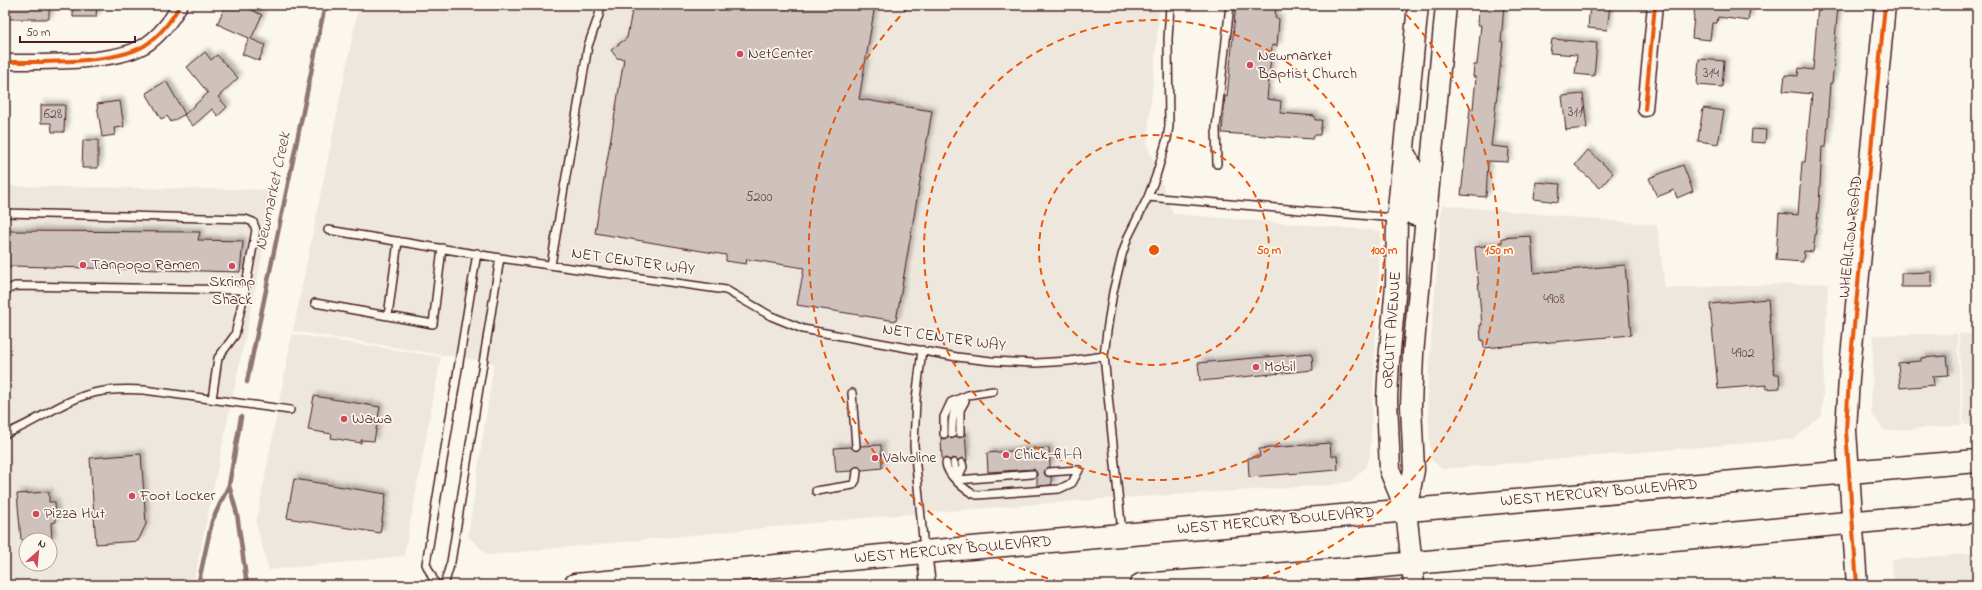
<svg xmlns="http://www.w3.org/2000/svg" width="1982" height="590" font-family="'Indie Flower',sans-serif">
  <style>
    .built { fill: #eee7de; fill-rule: evenodd }
    .lines { fill: none; stroke-linecap: round; stroke-linejoin: round }
    .stream { stroke: #907477; stroke-width: 4.5 }
    .building { fill: #cfc2bc; stroke: #4a1f2b; filter: url(#shadow) }
    .lane-casing { stroke: #4a1f2b; stroke-width: 10 }
    .street-casing { stroke: #4a1f2b; stroke-width: 17 }
    .secondary-casing { stroke: #4a1f2b; stroke-width: 23 }
    .highway-casing { stroke: #4a1f2b; stroke-width: 25 }
    .lane { stroke: #fbf7ec; stroke-width: 7 }
    .street { stroke: #fbf7ec; stroke-width: 14 }
    .secondary { stroke: #fbf7ec; stroke-width: 20 }
    .highway { stroke: #fbf7ec; stroke-width: 22 }
    .cycleway-casing { stroke: #fbf7ec; stroke-width: 6 }
    .cycleway { stroke: #e8590c; stroke-width: 4 }
    .ring { fill: none; stroke: #e8590c; stroke-width: 2; stroke-dasharray: 7 5 }
    .poi-dot { fill: #d1495b; stroke: #fbf7ec; stroke-width: 1.5 }
    .labels { text-anchor: middle; dominant-baseline: central; stroke-width: 3.5; stroke-linejoin: round; paint-order: stroke }
    .number-label { font-size: 14px; fill: #6b484f }
    .poi-label { font-size: 16px; fill: #4a1f2b; stroke: #fbf7ec; text-anchor: start }
    .street-label { font-size: 16px; fill: #4a1f2b; stroke: #fbf7ec }
    .water-label { font-size: 17px; font-style: italic; fill: #6d4a51; stroke: #fbf7ec }
    .centre { fill: #e8590c; stroke: #fbf7ec; stroke-width: 2 }
    .ring-label { font-size: 12px; text-anchor: middle; font-weight: bold; fill: #e8590c; stroke: #fbf7ec; stroke-width: 3.5; stroke-linejoin: round; paint-order: stroke }
  </style>
  <defs>
    <filter id="shadow"><feDropShadow dx="3.5" dy="-3.5" stdDeviation="2" flood-color="#0004"/></filter>
  </defs>
  <rect width="100%" height="100%" fill="#fbf7ec"/>
  <filter id="ink" filterUnits="userSpaceOnUse"><feTurbulence type="fractalNoise" baseFrequency=".025" numOctaves="2"/><feDisplacementMap in="SourceGraphic" scale="8" xChannelSelector="R" yChannelSelector="G"/><feConvolveMatrix kernelMatrix="1 2 1 2 8 2 1 2 1" color-interpolation-filters="sRGB"/></filter>
  <g filter="url(#ink)">
    <path class="built" d="M 359,5 L 1160,5 L 1147,144 L 1173,214 L 1381,231 L 1370,455 L 1365,468 L 1351,481 L 1332,485 L 1104,499 L 896,515 L 487,555 L 468,536 L 494,363 L 293,331 Z
      M 5,186 L 276,190 L 193,585 L 5,585 ZM 26,540 L 50,540 L 50,564 L 26,564 Z
      M 1442,205 L 1657,225 L 1665,288 L 1828,283 L 1822,415 L 1795,439 L 1442,469 L 1431,459 L 1427,392 Z
      M 292,334 L 441,357 L 404,556 L 269,570 L 256,524 Z
      M 1957,334 L 1962,425 L 1885,431 L 1871,413 L 1874,335 Z
      M 1959,334 L 1977,334 L 1977,424 L 1964,425 Z
      M 1977,553 L 1977,585 L 1894,585 L 1891,560 Z"/>
    <g class="lines">
      <path class="stream" d="M 247,382 L 325,5
        M 241,417 L 229,485 L 237,514 L 247,585
        M 198,585 L 212,521 L 229,485"/>
    </g>
    <path class="building" d="M 5,5 L 49,5 L 49,19 L 5,19 Z
      M 73,5 L 97,5 L 96,17 L 73,17 Z
      M 226,5 L 241,5 L 262,15 L 251,39 L 265,45 L 259,61 L 242,54 L 249,38 L 217,24 Z
      M 633,5 L 875,5 L 859,99 L 932,111 L 896,321 L 797,305 L 804,268 L 747,259 L 746,264 L 726,261 L 726,255 L 595,233 L 624,59 L 617,58 L 611,50 L 627,38 Z
      M 1236,5 L 1276,5 L 1275,18 L 1279,19 L 1277,46 L 1272,45 L 1267,99 L 1281,101 L 1280,113 L 1315,116 L 1315,120 L 1322,120 L 1320,135 L 1314,135 L 1313,139 L 1222,133 L 1225,96 L 1227,97 Z
      M 1482,5 L 1504,5 L 1501,42 L 1503,42 L 1491,146 L 1509,148 L 1508,162 L 1488,161 L 1486,197 L 1461,195 L 1470,109 L 1473,109 L 1476,77 L 1473,77 L 1474,65 L 1477,65 L 1481,25 L 1478,25 L 1479,6 Z
      M 1590,5 L 1610,5 L 1607,30 L 1588,28 Z
      M 1695,5 L 1748,5 L 1748,9 L 1750,9 L 1748,21 L 1718,17 L 1717,23 L 1712,23 L 1710,40 L 1692,38 Z
      M 1818,5 L 1838,6 L 1833,61 L 1834,61 L 1832,83 L 1830,83 L 1828,111 L 1829,111 L 1826,147 L 1822,147 L 1819,204 L 1813,252 L 1804,251 L 1803,262 L 1776,260 L 1779,213 L 1798,215 L 1802,162 L 1805,162 L 1812,94 L 1783,91 L 1785,75 L 1798,76 L 1799,68 L 1813,70 Z
      M 1552,39 L 1597,43 L 1594,76 L 1575,74 L 1577,55 L 1550,53 Z
      M 205,52 L 211,60 L 217,55 L 238,78 L 218,97 L 227,107 L 218,116 L 212,109 L 193,126 L 184,115 L 208,93 L 187,67 Z
      M 1699,59 L 1724,61 L 1722,87 L 1697,85 Z
      M 166,81 L 185,114 L 171,122 L 167,116 L 161,119 L 146,93 Z
      M 1583,94 L 1587,128 L 1566,130 L 1562,96 Z
      M 120,101 L 124,127 L 114,128 L 115,135 L 102,137 L 97,104 Z
      M 41,105 L 65,105 L 64,132 L 52,132 L 51,123 L 41,123 Z
      M 1703,108 L 1724,111 L 1718,144 L 1698,141 Z
      M 1752,129 L 1766,130 L 1765,143 L 1751,142 Z
      M 83,140 L 98,140 L 98,168 L 82,168 Z
      M 1588,150 L 1613,173 L 1600,188 L 1575,165 Z
      M 1683,165 L 1693,191 L 1677,198 L 1674,190 L 1657,197 L 1649,178 Z
      M 1536,182 L 1560,184 L 1558,202 L 1534,199 Z
      M 5,231 L 200,232 L 198,240 L 243,241 L 240,272 L 13,266 L 5,270 Z
      M 1531,236 L 1534,273 L 1625,265 L 1631,335 L 1484,348 L 1483,340 L 1481,341 L 1480,325 L 1482,325 L 1475,247 L 1502,244 L 1502,238 Z
      M 1932,272 L 1932,287 L 1901,287 L 1901,273 Z
      M 1768,299 L 1774,374 L 1779,374 L 1780,388 L 1766,389 L 1766,385 L 1718,389 L 1710,304 Z
      M 1312,353 L 1313,370 L 1200,381 L 1198,363 Z
      M 1947,356 L 1949,375 L 1933,376 L 1934,385 L 1900,388 L 1898,363 L 1921,361 L 1921,358 Z
      M 314,396 L 380,407 L 374,441 L 361,440 L 361,443 L 331,438 L 332,434 L 308,430 Z
      M 965,433 L 967,461 L 963,458 L 958,460 L 953,458 L 950,460 L 945,458 L 942,460 L 941,438 L 944,439 L 948,437 L 952,439 L 956,436 L 960,438 Z
      M 1330,443 L 1331,456 L 1337,456 L 1338,470 L 1249,477 L 1248,458 L 1260,457 L 1259,449 Z
      M 881,445 L 882,468 L 862,470 L 857,466 L 852,471 L 836,472 L 834,448 L 851,447 L 857,451 L 861,446 Z
      M 1049,448 L 1050,467 L 1046,468 L 1044,473 L 1046,476 L 1051,477 L 1052,485 L 1037,486 L 1037,473 L 1034,469 L 988,472 L 987,453 Z
      M 141,454 L 146,524 L 138,541 L 96,544 L 90,458 Z
      M 294,479 L 386,494 L 380,533 L 287,518 Z
      M 49,492 L 49,502 L 55,502 L 56,522 L 51,523 L 52,540 L 21,540 L 17,494 Z"/>
    <g class="lines">
      <defs>
        <path id="lane" d="M 1217,164 L 1216,128 L 1230,5
          M 1148,197 L 1395,218
          M 5,213 L 245,219 L 253,222 L 256,230 L 245,290 L 15,286 L 5,291
          M 328,230 L 500,258 L 726,290 L 771,316 L 803,329 L 957,357 L 991,361 L 1036,363 L 1069,361 L 1104,356
          M 551,265 L 588,46 L 599,15 L 601,5
          M 315,303 L 433,324 L 442,248
          M 388,316 L 398,241
          M 922,350 L 916,399 L 914,445 L 924,549
          M 852,393 L 856,446
          M 212,399 L 218,358 L 235,335 L 245,290
          M 960,433 L 960,410 L 965,401
          M 5,434 C 33,424 57,404 86,395 C 104,389 125,389 144,390 L 290,410
          M 944,434 L 944,417 L 951,402 L 968,395 L 993,391
          M 952,434 C 952,419 952,408 964,398
          M 946,463 C 947,475 966,492 977,495 L 1059,489 L 1072,483 L 1079,470 L 1049,472
          M 954,463 L 957,479
          M 957,480 L 1032,474
          M 957,480 L 963,467 L 962,463
          M 816,491 L 853,485 L 856,480 L 857,471
          M 1122,533 L 1104,356 L 1107,331 L 1113,292 L 1122,255 L 1128,237 L 1148,197 L 1156,176 L 1167,139 L 1169,126 L 1168,39 L 1170,5
          M 436,585 L 426,564 L 477,253
          M 444,585 L 451,562 L 500,258"/>
        <path id="street" d="M 5,62 C 42,62 113,64 144,46 C 160,36 171,21 180,5
          M 1645,109 L 1655,5
          M 924,552 L 928,585"/>
        <path id="secondary" d="M 1406,156 C 1419,176 1415,192 1414,215
          M 1406,510 L 1414,470 L 1411,406 L 1413,354 L 1446,5
          M 1414,585 L 1406,510 L 1390,471 L 1387,399 L 1389,361 L 1396,285 L 1397,219 L 1418,5
          M 1857,585 L 1846,431 L 1849,378 L 1885,5"/>
        <path id="highway" d="M 575,585 L 924,552 L 1977,461
          M 1141,585 L 1361,568 L 1977,511"/>
      </defs>
      <use href="#lane" class="lane-casing"/>
      <use href="#street" class="street-casing"/>
      <use href="#secondary" class="secondary-casing"/>
      <use href="#highway" class="highway-casing"/>
      <use href="#lane" class="lane"/>
      <use href="#street" class="street"/>
      <use href="#secondary" class="secondary"/>
      <use href="#highway" class="highway"/>
      <defs>
        <path id="cycleway" d="M 5,62 C 42,62 113,64 144,46 C 160,36 171,21 180,5
          M 1645,109 L 1655,5
          M 1857,585 L 1846,431 L 1849,378 L 1885,5"/>
      </defs>
      <use href="#cycleway" class="cycleway-casing"/>
      <use href="#cycleway" class="cycleway"/>
    </g>
  </g>
  <g class="ring">
    <circle cx="1154" cy="250" r="115"/>
    <circle cx="1154" cy="250" r="230"/>
    <path d="M1071 585A345 345 0 0 1 910 6M1398 6A345 345 0 0 1 1237 585"/>
  </g>
  <g class="poi-dot">
    <circle cx="740" cy="54" r="4"/>
    <circle cx="1250" cy="65" r="4"/>
    <circle cx="83" cy="265" r="4"/>
    <circle cx="232" cy="266" r="4"/>
    <circle cx="1256" cy="367" r="4"/>
    <circle cx="344" cy="419" r="4"/>
    <circle cx="1006" cy="455" r="4"/>
    <circle cx="875" cy="458" r="4"/>
    <circle cx="132" cy="496" r="4"/>
    <circle cx="36" cy="514" r="4"/>
  </g>
  <g class="labels">
    <g class="number-label">
      <text x="1711" y="73">314</text>
      <text x="1575" y="112">311</text>
      <text x="53" y="114">628</text>
      <text x="759" y="197">5200</text>
      <text x="1554" y="299">4908</text>
      <text x="1743" y="353">4902</text>
    </g>
    <g class="poi-label">
      <text x="748" y="54">NetCenter</text>
      <text x="1258" y="56">Newmarket<tspan x="1258" dy="18">Baptist Church</tspan></text>
      <text x="91" y="265">Tanpopo Ramen</text>
      <text x="232" y="282" text-anchor="middle">Skrimp<tspan x="232" dy="18">Shack</tspan></text>
      <text x="1264" y="367">Mobil</text>
      <text x="352" y="419">Wawa</text>
      <text x="1014" y="455">Chick-fil-A</text>
      <text x="883" y="458">Valvoline</text>
      <text x="140" y="496">Foot Locker</text>
      <text x="44" y="514">Pizza Hut</text>
    </g>
    <g class="street-label">
      <text transform="translate(1851 237) rotate(-84)">WHEALTON ROAD</text>
      <text transform="translate(633 262) rotate(8)">NET CENTER WAY</text>
      <text transform="translate(1392 330) rotate(-86)">ORCUTT AVENUE</text>
      <text transform="translate(944 338) rotate(8)">NET CENTER WAY</text>
      <text transform="translate(1599 493) rotate(-5)">WEST MERCURY BOULEVARD</text>
      <text transform="translate(1276 521) rotate(-5)">WEST MERCURY BOULEVARD</text>
      <text transform="translate(953 550) rotate(-5)">WEST MERCURY BOULEVARD</text>
    </g>
    <g class="water-label">
      <text transform="translate(273 191) rotate(-78)">Newmarket Creek</text>
    </g>
  </g>
  <circle cx="1154" cy="250" r="6" class="centre"/>
  <g class="ring-label">
    <text x="1269" y="254">50 m</text>
    <text x="1384" y="254">100 m</text>
    <text x="1499" y="254">150 m</text>
  </g>
  <rect width="1982" height="590" fill="none" stroke="#fbf7ec" stroke-width="20"/>
  <rect x="10" y="10" width="1962" height="570" fill="none" stroke="#4a1f2b" stroke-width="1.5" filter="url(#ink)"/>
  <g transform="translate(38 552) rotate(27)"><circle r="19" fill="#fbf7ec" stroke="#b4a19f"/>
  <path d="M0-3L7 15L0 10L-7 15Z" fill="#d1495b"/>
  <text y="-6" font-size="11" font-weight="bold" text-anchor="middle" fill="#4a1f2b">N</text>
  </g>
  <path d="M20 36v6h115v-6" fill="none" stroke="#4a1f2b" stroke-width="2"/>
  <text x="26" y="36" font-size="12" fill="#4a1f2b" stroke="#fbf7ec" stroke-width="3" paint-order="stroke">50 m</text>
</svg>
